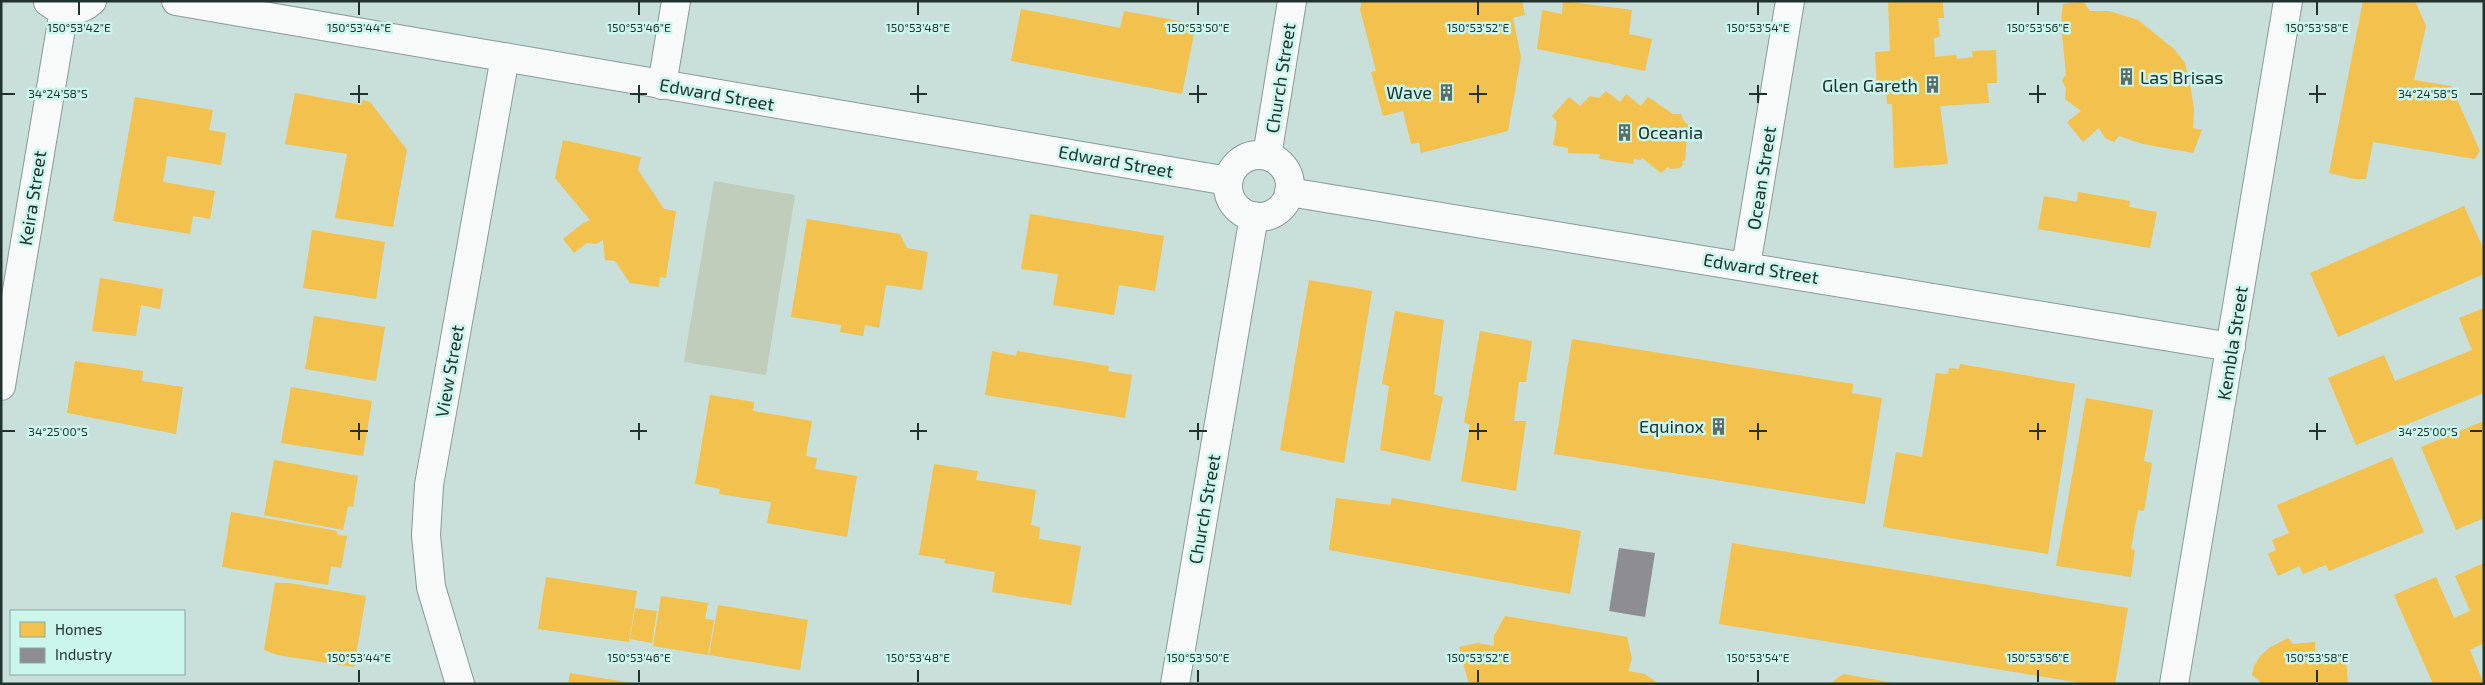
<svg xmlns="http://www.w3.org/2000/svg" width="2485" height="685" font-family="'Exo 2',sans-serif">
  <style>
    .green { fill: #bfcdba }
    .homes { fill: #f2c14e }
    .industry { fill: #8d8d92 }
    .lines { fill: none; stroke-linecap: round; stroke-linejoin: round }
    .minor-casing { stroke: #899a96; stroke-width: 30 }
    .tertiary-casing { stroke: #899a96; stroke-width: 30 }
    .minor { stroke: #f7faf9; stroke-width: 28 }
    .tertiary { stroke: #f7faf9; stroke-width: 28 }
    .ticks { fill: none; stroke: #21322e; stroke-width: 2 }
    .labels { text-anchor: middle; dominant-baseline: central; stroke-width: 5; stroke-linejoin: round; paint-order: stroke }
    .poi-label { font-size: 18px; fill: #21322e; stroke: #cbf6ec; text-anchor: end }
    .street-label { font-size: 18px; fill: #21322e; stroke: #cbf6ec }
    .ticks-label { font-size: 12px; text-anchor: middle; fill: #21322e; stroke: #cbf6ec; stroke-width: 5; stroke-linejoin: round; paint-order: stroke }
  </style>
  <rect width="100%" height="100%" fill="#c8dfda"/>
  <path class="green" d="M 714,181 L 795,195 L 766,375 L 684,362 Z"/>
  <path class="homes" d="M 1362,1 L 1522,1 L 1525,15 L 1513,18 L 1521,57 L 1508,131 L 1421,153 L 1419,143 L 1411,144 L 1403,111 L 1383,116 L 1371,72 L 1376,71 L 1360,9 Z
    M 1563,1 L 1632,10 L 1629,34 L 1652,39 L 1645,71 L 1537,49 L 1542,10 L 1562,14 Z
    M 1888,1 L 1943,1 L 1944,18 L 1938,18 L 1940,37 L 1934,38 L 1935,57 L 1956,55 L 1957,59 L 1973,57 L 1972,51 L 1996,50 L 1997,83 L 1987,83 L 1989,103 L 1940,106 L 1948,164 L 1894,168 L 1892,104 L 1887,104 L 1886,87 L 1877,88 L 1875,52 L 1890,51 Z
    M 2083,1 L 2090,11 L 2109,11 L 2138,20 L 2174,49 L 2185,63 L 2191,89 L 2194,110 L 2193,128 L 2202,130 L 2193,153 L 2143,144 L 2119,136 L 2114,142 L 2105,138 L 2099,128 L 2083,142 L 2067,122 L 2081,111 L 2065,99 L 2066,89 L 2062,80 L 2066,75 L 2061,23 L 2063,4 Z
    M 2363,1 L 2415,1 L 2426,26 L 2414,80 L 2451,86 L 2480,151 L 2475,159 L 2373,142 L 2366,179 L 2355,179 L 2329,173 Z
    M 1021,9 L 1120,28 L 1124,11 L 1196,24 L 1182,94 L 1011,61 Z
    M 1606,91 L 1620,102 L 1626,94 L 1641,106 L 1648,97 L 1673,114 L 1681,114 L 1684,121 L 1696,131 L 1689,134 L 1687,138 L 1685,161 L 1682,161 L 1683,165 L 1680,168 L 1671,169 L 1668,167 L 1661,173 L 1642,158 L 1641,160 L 1634,159 L 1633,164 L 1599,159 L 1600,154 L 1568,153 L 1568,148 L 1553,145 L 1557,122 L 1552,116 L 1569,97 L 1580,106 L 1590,96 L 1599,98 Z
    M 295,93 L 361,105 L 363,100 L 370,102 L 407,150 L 393,227 L 335,218 L 347,154 L 285,144 Z
    M 135,97 L 213,110 L 209,130 L 226,133 L 221,165 L 167,156 L 163,182 L 215,191 L 210,219 L 193,216 L 190,234 L 113,221 Z
    M 563,140 L 641,157 L 638,170 L 664,209 L 676,211 L 666,278 L 660,277 L 659,287 L 630,283 L 615,261 L 605,260 L 603,240 L 596,244 L 587,243 L 574,253 L 563,239 L 582,224 L 590,220 L 555,178 Z
    M 2078,192 L 2130,201 L 2129,207 L 2157,212 L 2150,248 L 2038,229 L 2044,196 L 2077,202 Z
    M 2464,206 L 2484,250 L 2484,274 L 2338,337 L 2310,273 Z
    M 1030,214 L 1164,236 L 1155,291 L 1119,285 L 1114,315 L 1053,305 L 1058,274 L 1021,269 Z
    M 807,219 L 900,234 L 907,248 L 928,252 L 922,290 L 886,285 L 879,328 L 865,325 L 863,336 L 840,332 L 841,325 L 791,317 Z
    M 312,230 L 385,242 L 376,299 L 303,288 Z
    M 100,278 L 163,289 L 160,309 L 141,305 L 136,336 L 92,331 Z
    M 1309,280 L 1372,291 L 1344,463 L 1280,450 Z
    M 2484,308 L 2484,393 L 2356,445 L 2328,378 L 2384,355 L 2395,381 L 2472,350 L 2459,318 Z
    M 1395,311 L 1444,320 L 1434,394 L 1443,397 L 1430,461 L 1380,450 L 1389,386 L 1382,384 Z
    M 314,316 L 385,327 L 376,381 L 305,369 Z
    M 1480,331 L 1532,341 L 1526,382 L 1519,382 L 1514,421 L 1526,421 L 1516,491 L 1461,481 L 1470,425 L 1464,422 Z
    M 1572,339 L 1853,384 L 1852,393 L 1882,398 L 1865,504 L 1554,454 Z
    M 992,351 L 1016,356 L 1017,351 L 1109,366 L 1108,371 L 1132,375 L 1125,418 L 985,395 Z
    M 75,361 L 143,371 L 142,381 L 183,387 L 176,434 L 67,413 Z
    M 1960,364 L 2075,384 L 2048,554 L 1883,527 L 1896,452 L 1922,457 L 1936,373 L 1948,374 L 1949,368 L 1959,369 Z
    M 291,387 L 372,401 L 363,456 L 281,443 Z
    M 710,395 L 754,402 L 753,411 L 812,421 L 806,456 L 817,458 L 815,469 L 857,476 L 847,537 L 767,523 L 771,502 L 719,494 L 720,489 L 695,484 Z
    M 2086,398 L 2153,410 L 2144,461 L 2152,463 L 2144,511 L 2138,510 L 2131,549 L 2135,550 L 2131,577 L 2056,566 Z
    M 2484,421 L 2484,518 L 2456,530 L 2421,447 Z
    M 2392,457 L 2424,532 L 2329,571 L 2326,565 L 2303,574 L 2299,566 L 2278,576 L 2268,554 L 2276,550 L 2272,540 L 2289,533 L 2277,505 Z
    M 274,460 L 358,476 L 353,507 L 348,506 L 343,530 L 264,515 Z
    M 934,464 L 978,471 L 976,480 L 1036,490 L 1031,525 L 1040,527 L 1039,539 L 1081,546 L 1071,605 L 992,592 L 995,572 L 944,563 L 945,559 L 919,555 Z
    M 1336,498 L 1390,505 L 1392,498 L 1581,531 L 1570,594 L 1329,550 Z
    M 231,512 L 337,531 L 337,535 L 347,536 L 341,568 L 331,566 L 328,585 L 222,567 Z
    M 1732,543 L 2128,608 L 2115,684 L 2088,684 L 1719,624 Z
    M 2484,563 L 2484,643 L 2470,650 L 2484,684 L 2433,684 L 2394,595 L 2436,577 L 2454,618 L 2470,611 L 2455,576 Z
    M 546,577 L 637,591 L 629,642 L 538,629 Z
    M 275,583 L 289,583 L 366,596 L 354,667 L 277,655 L 264,650 Z
    M 661,596 L 708,603 L 705,619 L 714,620 L 708,655 L 653,646 Z
    M 718,605 L 808,620 L 800,670 L 709,655 Z
    M 635,608 L 657,611 L 652,643 L 630,639 Z
    M 1505,616 L 1627,637 L 1632,659 L 1628,671 L 1645,674 L 1656,682 L 1655,684 L 1476,684 L 1468,681 L 1459,647 L 1478,643 L 1494,646 L 1494,636 Z
    M 2288,638 L 2293,644 L 2315,642 L 2316,661 L 2346,659 L 2348,684 L 2263,684 L 2252,675 L 2254,666 L 2261,655 L 2269,648 Z
    M 570,673 L 632,683 L 632,684 L 568,684 Z
    M 1843,674 L 1894,683 L 1894,684 L 1830,684 Z"/>
  <path class="industry" d="M 1619,548 L 1655,553 L 1645,617 L 1609,611 Z"/>
  <g class="lines">
    <defs>
      <path id="minor" d="M 176,1 L 1228,181
        M 662,85 L 676,1
        M 1289,192 L 2231,347
        M 1746,266 L 1790,1
        M 460,684 L 431,587 L 426,535 L 429,485 L 505,57"/>
      <path id="tertiary" d="M 48,2 C 62,13 79,13 92,1
        M1228 186a31 31 0 1 1 62 0a31 31 0 1 1-62 0Z
        M 1267,156 L 1292,1
        M 1,386 L 64,10
        M 1175,684 L 1254,216
        M 2174,684 L 2288,1"/>
    </defs>
    <use href="#minor" class="minor-casing"/>
    <use href="#tertiary" class="tertiary-casing"/>
    <use href="#minor" class="minor"/>
    <use href="#tertiary" class="tertiary"/>
  </g>
  <path class="ticks" d="M 79,2 L 79,15M 359,2 L 359,15M 639,2 L 639,15M 918,2 L 918,15M 1198,2 L 1198,15M 1478,2 L 1478,15M 1758,2 L 1758,15M 2038,2 L 2038,15M 2317,2 L 2317,15M 359,85 L 359,103M 639,85 L 639,103M 918,85 L 918,103M 1198,85 L 1198,103M 1478,85 L 1478,103M 1758,85 L 1758,103M 2038,85 L 2038,103M 2317,85 L 2317,103M 2,94 L 15,94M 350,94 L 368,94M 630,94 L 647,94M 910,94 L 927,94M 1189,94 L 1207,94M 1469,94 L 1487,94M 1749,94 L 1767,94M 2029,94 L 2046,94M 2309,94 L 2326,94M 2470,94 L 2482,94M 359,423 L 359,440M 639,423 L 639,440M 918,423 L 918,440M 1198,423 L 1198,440M 1478,423 L 1478,440M 1758,423 L 1758,440M 2038,423 L 2038,440M 2317,423 L 2317,440M 2,431 L 15,431M 350,431 L 368,431M 630,431 L 647,431M 910,431 L 927,431M 1189,431 L 1207,431M 1469,431 L 1487,431M 1749,431 L 1767,431M 2029,431 L 2046,431M 2309,431 L 2326,431M 2470,431 L 2482,431M 359,670 L 359,682M 639,670 L 639,682M 918,670 L 918,682M 1198,670 L 1198,682M 1478,670 L 1478,682M 1758,670 L 1758,682M 2038,670 L 2038,682M 2317,670 L 2317,682"/>
  <defs>
    <symbol id="building-bare" viewBox="-9 -9 18 18"><path d="M-4-6H4V6H1V3H-1V6H-4ZM-2.5-4.3h1.7v1.8h-1.7ZM.8-4.3h1.7v1.8H.8ZM-2.5-1h1.7V.8h-1.7ZM.8-1h1.7V.8H.8Z" fill="#5b6f6a" stroke="#cbf6ec" stroke-width="2.5" paint-order="stroke"/></symbol>
  </defs>
  <g fill-rule="evenodd">
    <use href="#building-bare" x="2114" y="64" width="25" height="25"/>
    <use href="#building-bare" x="1920" y="72" width="25" height="25"/>
    <use href="#building-bare" x="1434" y="80" width="25" height="25"/>
    <use href="#building-bare" x="1612" y="120" width="25" height="25"/>
    <use href="#building-bare" x="1706" y="414" width="25" height="25"/>
  </g>
  <g class="labels">
    <g class="poi-label">
      <text x="2140" y="77" text-anchor="start">Las Brisas</text>
      <text x="1918" y="85">Glen Gareth</text>
      <text x="1432" y="92">Wave</text>
      <text x="1638" y="132" text-anchor="start">Oceania</text>
      <text x="1704" y="426">Equinox</text>
    </g>
    <g class="street-label">
      <text transform="translate(1280 78) rotate(-81)">Church Street</text>
      <text transform="translate(717 94) rotate(10)">Edward Street</text>
      <text transform="translate(1116 161) rotate(10)">Edward Street</text>
      <text transform="translate(1761 178) rotate(-81)">Ocean Street</text>
      <text transform="translate(32 198) rotate(-81)">Keira Street</text>
      <text transform="translate(1761 268) rotate(9)">Edward Street</text>
      <text transform="translate(2232 343) rotate(-81)">Kembla Street</text>
      <text transform="translate(449 371) rotate(-80)">View Street</text>
      <text transform="translate(1204 509) rotate(-80)">Church Street</text>
    </g>
  </g>
  <g class="ticks-label">
    <text x="79" y="32">150°53'42"E</text>
    <text x="359" y="32">150°53'44"E</text>
    <text x="639" y="32">150°53'46"E</text>
    <text x="918" y="32">150°53'48"E</text>
    <text x="1198" y="32">150°53'50"E</text>
    <text x="1478" y="32">150°53'52"E</text>
    <text x="1758" y="32">150°53'54"E</text>
    <text x="2038" y="32">150°53'56"E</text>
    <text x="2317" y="32">150°53'58"E</text>
    <text x="58" y="98">34°24'58"S</text>
    <text x="2428" y="98">34°24'58"S</text>
    <text x="58" y="436">34°25'00"S</text>
    <text x="2428" y="436">34°25'00"S</text>
    <text x="359" y="662">150°53'44"E</text>
    <text x="639" y="662">150°53'46"E</text>
    <text x="918" y="662">150°53'48"E</text>
    <text x="1198" y="662">150°53'50"E</text>
    <text x="1478" y="662">150°53'52"E</text>
    <text x="1758" y="662">150°53'54"E</text>
    <text x="2038" y="662">150°53'56"E</text>
    <text x="2317" y="662">150°53'58"E</text>
  </g>
  <rect width="2485" height="685" fill="none" stroke="#21322e" stroke-width="5"/>
  <rect x="10" y="610" width="175" height="65" fill="#cbf6ec" stroke="#87a8a0"/>
  <rect x="20" y="622" width="25" height="15" fill="#f2c14e" stroke="#87a8a0"/>
  <text x="55" y="635" font-size="15" fill="#21322e">Homes</text>
  <rect x="20" y="648" width="25" height="15" fill="#8d8d92" stroke="#87a8a0"/>
  <text x="55" y="660" font-size="15" fill="#21322e">Industry</text>
</svg>
